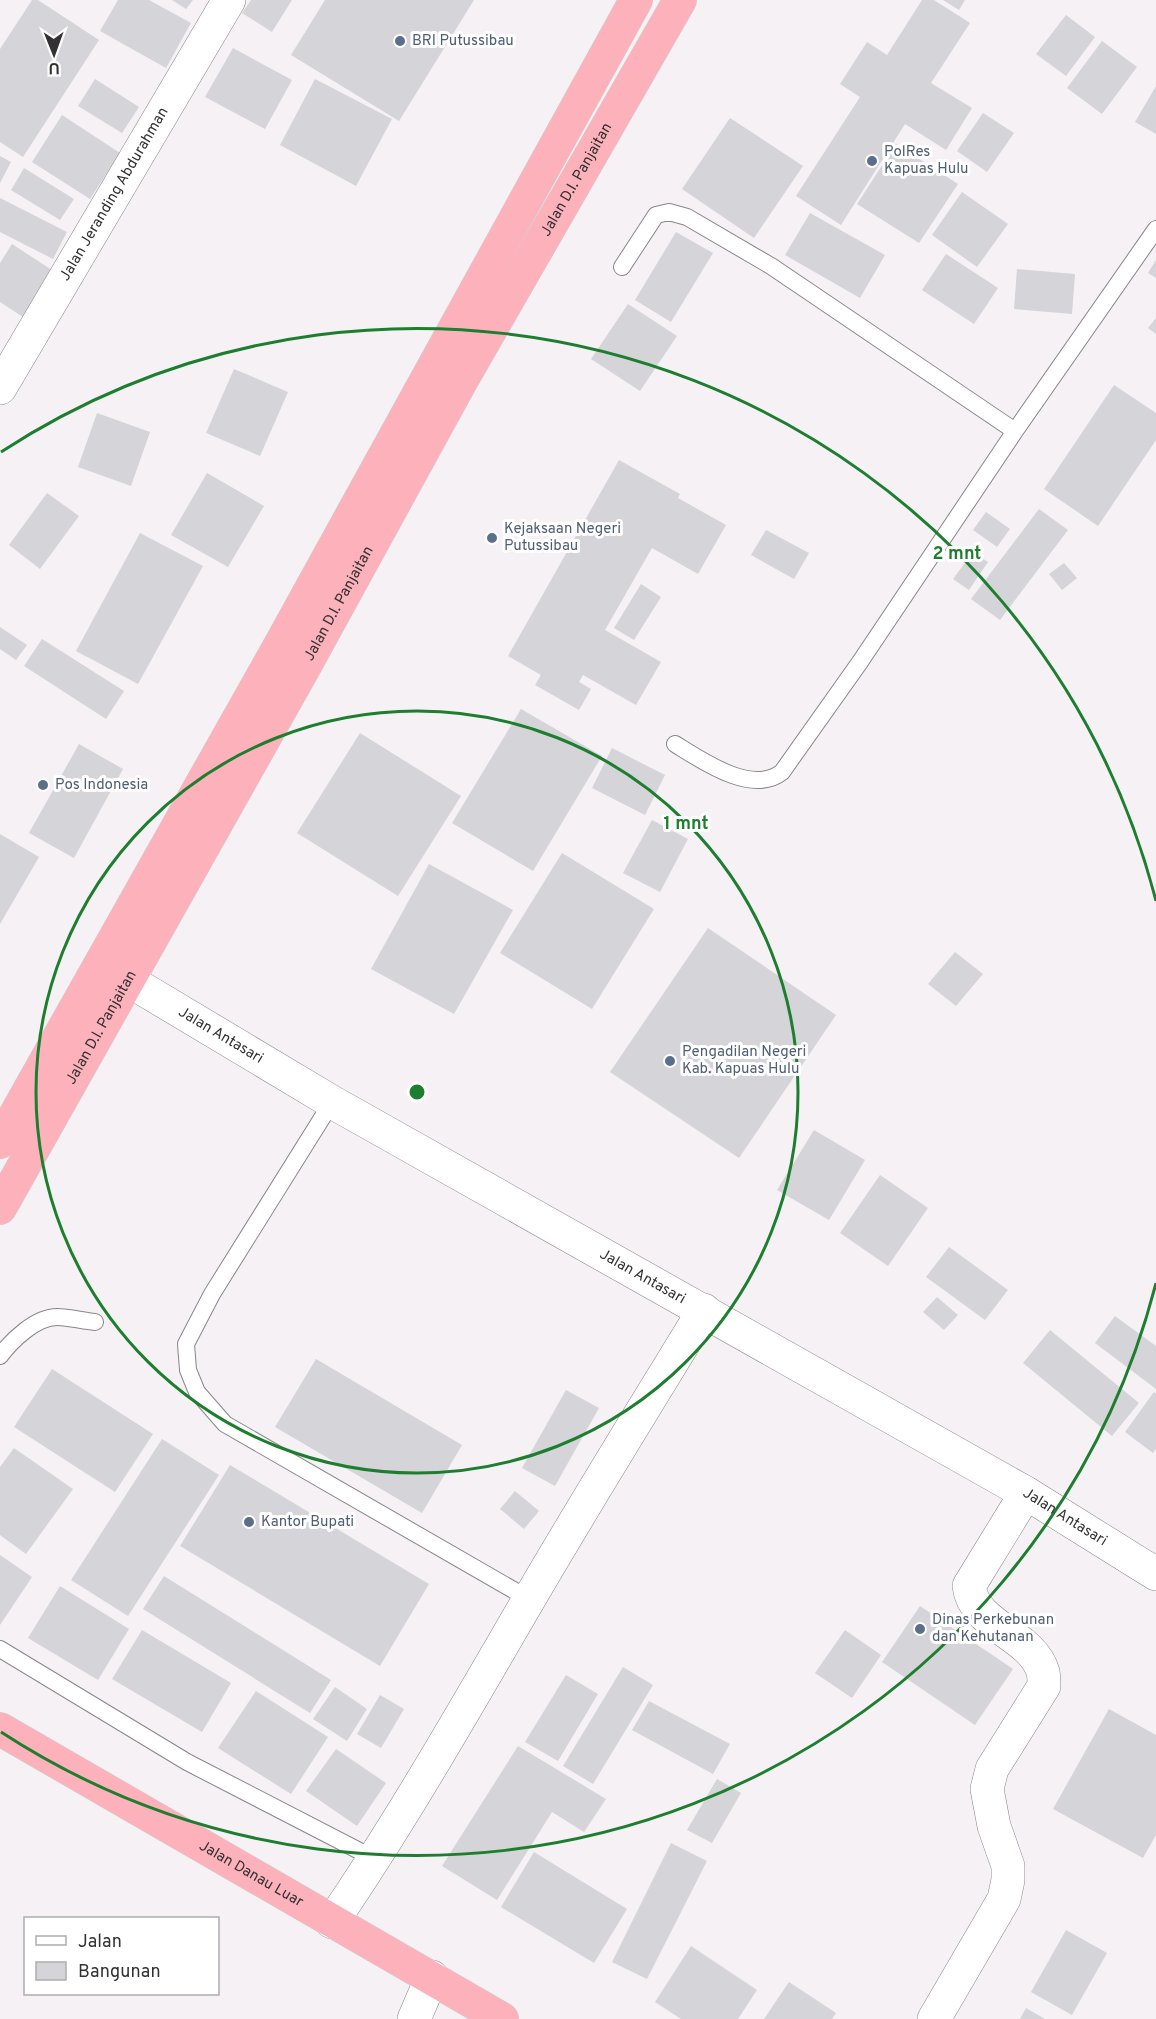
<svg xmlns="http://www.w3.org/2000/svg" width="1156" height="2019" font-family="Overpass,sans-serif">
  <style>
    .building { fill: #d5d4d9 }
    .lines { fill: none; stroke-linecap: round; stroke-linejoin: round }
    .lane-casing { stroke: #89868a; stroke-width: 18 }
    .street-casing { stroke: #89868a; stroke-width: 34 }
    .highway-casing { stroke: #cecece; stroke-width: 34 }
    .lane { stroke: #fff; stroke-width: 16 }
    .street { stroke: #fff; stroke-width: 33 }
    .highway { stroke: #fdb2bb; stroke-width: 33 }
    .ring { fill: none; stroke: #1e7e2f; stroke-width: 3 }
    .service-dot { fill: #5c6f8a; stroke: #fff; stroke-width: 2 }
    .labels { text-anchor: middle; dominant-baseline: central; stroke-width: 6; stroke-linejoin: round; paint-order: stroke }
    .service-label { font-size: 15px; fill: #4e5e75; stroke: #fff; text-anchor: start }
    .street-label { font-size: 15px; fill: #333133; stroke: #fff }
    .centre { fill: #1e7e2f; stroke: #fff; stroke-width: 3 }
    .ring-label { font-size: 18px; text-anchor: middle; font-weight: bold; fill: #1e7e2f; stroke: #fff; stroke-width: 6; stroke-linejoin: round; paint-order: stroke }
  </style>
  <rect width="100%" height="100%" fill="#f5f1f5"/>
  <path class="building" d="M 32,0 L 38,0 L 99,40 L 23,157 L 0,142 L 0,49 Z
    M 118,0 L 149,0 L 191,23 L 166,68 L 100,31 Z
    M 172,0 L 193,0 L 186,9 Z
    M 251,0 L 292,0 L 272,32 L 242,13 Z
    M 325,0 L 474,0 L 399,121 L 291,55 Z
    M 922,0 L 934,0 L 970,23 L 931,83 L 972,108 L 946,150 L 905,124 L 841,225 L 796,196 L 860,97 L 840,84 L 867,42 L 887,55 Z
    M 943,0 L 965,0 L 959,10 Z
    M 1066,15 L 1095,37 L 1066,76 L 1036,54 Z
    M 1102,41 L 1137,67 L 1102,114 L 1067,88 Z
    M 233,48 L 292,80 L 265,129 L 205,97 Z
    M 95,79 L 139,107 L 122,133 L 78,106 Z
    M 315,79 L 392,119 L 356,186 L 280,145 Z
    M 1156,86 L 1156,134 L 1135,122 Z
    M 983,113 L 1014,133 L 987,172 L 957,151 Z
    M 62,115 L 120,153 L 90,199 L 32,162 Z
    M 730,118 L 803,166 L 754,238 L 682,189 Z
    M 896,144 L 958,184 L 919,243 L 857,204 Z
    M 0,156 L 11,162 L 0,183 Z
    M 24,168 L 74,199 L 60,220 L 11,190 Z
    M 962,192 L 1008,224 L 977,267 L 932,235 Z
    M 0,198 L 67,232 L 53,259 L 0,232 Z
    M 810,213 L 885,255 L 860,298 L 785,255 Z
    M 676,232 L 713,253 L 671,322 L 635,300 Z
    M 12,244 L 58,274 L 29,321 L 0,302 L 0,263 Z
    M 946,254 L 998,288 L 974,324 L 922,290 Z
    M 1156,260 L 1156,278 L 1148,273 Z
    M 1017,269 L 1075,274 L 1072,314 L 1014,309 Z
    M 628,304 L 677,336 L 640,391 L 591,359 Z
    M 1156,318 L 1156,334 L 1148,328 Z
    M 234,369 L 288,392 L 260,456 L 206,433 Z
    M 1114,385 L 1156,413 L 1156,440 L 1098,526 L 1044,489 Z
    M 97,413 L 150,432 L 131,486 L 78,467 Z
    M 619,460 L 680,494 L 678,498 L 726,525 L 698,574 L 652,548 L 605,630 L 661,662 L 636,705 L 583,675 L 579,682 L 591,689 L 579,710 L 535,685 L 541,675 L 508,656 Z
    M 207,473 L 264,506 L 228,567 L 171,535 Z
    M 47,493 L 79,516 L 40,569 L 9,545 Z
    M 1039,509 L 1068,530 L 1000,620 L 971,599 Z
    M 986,512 L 1010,529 L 997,547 L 973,530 Z
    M 766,530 L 809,553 L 794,579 L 751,555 Z
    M 140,533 L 203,566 L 138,684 L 76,651 Z
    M 973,552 L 988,562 L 969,590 L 953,579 Z
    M 1064,563 L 1077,578 L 1062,590 L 1049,574 Z
    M 641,584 L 661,597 L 634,640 L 614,628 Z
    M 0,627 L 27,645 L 16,660 L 0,649 Z
    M 42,639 L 124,691 L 106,719 L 24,666 Z
    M 521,709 L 602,756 L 533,871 L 452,823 Z
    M 360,733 L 461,796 L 398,896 L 297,833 Z
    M 79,744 L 123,769 L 74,858 L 29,833 Z
    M 612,748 L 665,775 L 645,815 L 592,788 Z
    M 652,820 L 688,839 L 660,892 L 623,873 Z
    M 0,834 L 39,857 L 0,924 Z
    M 562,853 L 654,909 L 592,1009 L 500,953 Z
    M 429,864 L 513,910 L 454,1014 L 371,969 Z
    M 708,928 L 836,1015 L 739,1158 L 610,1072 Z
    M 955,952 L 983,974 L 956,1006 L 928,984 Z
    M 814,1130 L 865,1160 L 829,1220 L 777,1190 Z
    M 880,1175 L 928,1208 L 888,1266 L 840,1233 Z
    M 949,1247 L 1008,1290 L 985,1320 L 926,1277 Z
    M 937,1297 L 958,1315 L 944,1330 L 923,1312 Z
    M 1115,1316 L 1156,1346 L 1156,1389 L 1095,1343 Z
    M 1050,1330 L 1139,1403 L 1112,1436 L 1023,1363 Z
    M 316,1359 L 462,1445 L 422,1513 L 275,1427 Z
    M 52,1369 L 153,1434 L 115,1492 L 14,1427 Z
    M 566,1390 L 599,1408 L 555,1486 L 522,1468 Z
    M 1154,1392 L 1156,1394 L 1156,1449 L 1153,1453 L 1125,1432 Z
    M 162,1439 L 219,1475 L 128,1616 L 71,1580 Z
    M 14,1448 L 73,1489 L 26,1554 L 0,1535 L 0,1467 Z
    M 230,1465 L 429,1584 L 380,1666 L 180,1546 Z
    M 515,1491 L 539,1511 L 524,1529 L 500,1509 Z
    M 0,1555 L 32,1577 L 0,1625 Z
    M 164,1576 L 331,1680 L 310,1713 L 143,1609 Z
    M 60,1586 L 129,1629 L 98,1680 L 28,1638 Z
    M 920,1606 L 1013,1669 L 975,1725 L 882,1662 Z
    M 142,1630 L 231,1683 L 202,1732 L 112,1679 Z
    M 845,1630 L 881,1655 L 852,1698 L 815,1673 Z
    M 623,1667 L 653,1685 L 593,1784 L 563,1766 Z
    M 566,1675 L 598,1694 L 558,1761 L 525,1742 Z
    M 335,1687 L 367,1709 L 347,1741 L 313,1719 Z
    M 256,1691 L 328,1737 L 291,1794 L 218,1748 Z
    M 380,1695 L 404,1709 L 381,1748 L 357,1734 Z
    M 649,1701 L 730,1744 L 713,1774 L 632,1730 Z
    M 1109,1709 L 1156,1735 L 1156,1835 L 1143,1858 L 1053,1809 Z
    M 518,1746 L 606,1799 L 584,1832 L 552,1812 L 497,1900 L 442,1866 Z
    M 336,1749 L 386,1783 L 357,1826 L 306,1791 Z
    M 717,1779 L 741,1793 L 712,1843 L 687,1830 Z
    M 671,1843 L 707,1861 L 647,1979 L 612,1962 Z
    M 534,1852 L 627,1909 L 594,1963 L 501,1907 Z
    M 1066,1930 L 1107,1953 L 1072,2015 L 1031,1992 Z
    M 691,1946 L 757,1990 L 738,2019 L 681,2019 L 655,2002 Z
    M 789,1982 L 836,2013 L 832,2019 L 764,2019 Z
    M 1026,2008 L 1045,2019 L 1020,2019 Z"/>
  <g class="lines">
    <defs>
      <path id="lane" d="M 622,267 L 656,215 L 669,212 L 687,217 L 771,266 L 1015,431
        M 675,744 C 701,760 752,796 782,772 L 860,662 L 1015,431 L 1156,229
        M 332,1102 L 212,1294 L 186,1344 L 188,1370 L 197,1392 L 225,1424 L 529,1599
        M 0,1356 C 12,1340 36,1317 57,1317 C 69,1317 83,1321 95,1322
        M 0,1649 L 187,1762 L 375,1859"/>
      <g id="street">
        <path id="s1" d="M 0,388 L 229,0"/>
        <path id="s2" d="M 128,980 L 332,1102 L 1026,1493 L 1156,1574"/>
        <path d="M 332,1922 C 403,1818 465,1709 528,1601 C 585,1503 645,1407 704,1310"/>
        <path d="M 414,2019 L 432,1977"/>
        <path d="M 934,2019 L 1004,1899 L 1008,1880 L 1008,1866 L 994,1826 L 987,1789 L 992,1769 L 1044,1686 C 1044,1681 1044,1676 1043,1672 C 1032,1634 974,1627 969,1586 L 1026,1493"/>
      </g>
      <g id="highway">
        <path d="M 0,1142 L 279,647 L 636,0"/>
        <path id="s3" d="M 0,1208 L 306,664 L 460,383 L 680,0"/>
        <path id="s4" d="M 0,1729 L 502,2019"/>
      </g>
    </defs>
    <use href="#lane" class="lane-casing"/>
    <use href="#street" class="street-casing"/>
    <use href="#highway" class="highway-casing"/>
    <use href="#lane" class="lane"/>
    <use href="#street" class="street"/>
    <use href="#highway" class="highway"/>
  </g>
  <g class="ring">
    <circle cx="417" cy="1092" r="381"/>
    <path d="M1156 1283A763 763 0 0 1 1 1732M1 452A763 763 0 0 1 1156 901"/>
  </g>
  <g class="service-dot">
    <circle cx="400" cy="41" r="6"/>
    <circle cx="872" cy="161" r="6"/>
    <circle cx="492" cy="538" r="6"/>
    <circle cx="43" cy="785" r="6"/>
    <circle cx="670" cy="1061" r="6"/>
    <circle cx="249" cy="1522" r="6"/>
    <circle cx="920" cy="1629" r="6"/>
  </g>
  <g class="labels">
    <g class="service-label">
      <text x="412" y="41">BRI Putussibau</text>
      <text x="884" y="152">PolRes<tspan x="884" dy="17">Kapuas Hulu</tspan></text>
      <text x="504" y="529">Kejaksaan Negeri<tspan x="504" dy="17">Putussibau</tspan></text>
      <text x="55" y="785">Pos Indonesia</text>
      <text x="682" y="1052">Pengadilan Negeri<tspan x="682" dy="17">Kab. Kapuas Hulu</tspan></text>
      <text x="261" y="1522">Kantor Bupati</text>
      <text x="932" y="1620">Dinas Perkebunan<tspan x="932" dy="17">dan Kehutanan</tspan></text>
    </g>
    <g class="street-label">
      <text stroke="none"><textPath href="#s3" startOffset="1179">Jalan D.I. Panjaitan</textPath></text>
      <text stroke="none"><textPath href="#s1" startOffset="225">Jalan Jeranding Abdurahman</textPath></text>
      <text stroke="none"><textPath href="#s3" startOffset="693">Jalan D.I. Panjaitan</textPath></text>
      <text stroke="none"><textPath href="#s3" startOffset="207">Jalan D.I. Panjaitan</textPath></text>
      <text stroke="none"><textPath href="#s2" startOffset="108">Jalan Antasari</textPath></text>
      <text stroke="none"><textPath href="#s2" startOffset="594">Jalan Antasari</textPath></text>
      <text stroke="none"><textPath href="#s2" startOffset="1080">Jalan Antasari</textPath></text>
      <text stroke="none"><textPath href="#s4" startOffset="290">Jalan Danau Luar</textPath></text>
    </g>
  </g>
  <circle cx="417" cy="1092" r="9" class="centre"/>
  <g class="ring-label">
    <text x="957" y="559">2 mnt</text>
    <text x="686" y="829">1 mnt</text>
  </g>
  <rect x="24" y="1917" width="195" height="78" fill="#ffffff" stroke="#adadad" stroke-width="1.5"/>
  <rect x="36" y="1936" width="30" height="9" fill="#ffffff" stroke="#adadad" stroke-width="1.5"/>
  <text x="78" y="1947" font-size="18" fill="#333133">Jalan</text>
  <rect x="36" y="1962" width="30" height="18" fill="#d5d4d9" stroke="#adadad" stroke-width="1.5"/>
  <text x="78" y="1977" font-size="18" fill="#333133">Bangunan</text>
  <g transform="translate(54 54) rotate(179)" stroke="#ffffff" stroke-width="4.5" paint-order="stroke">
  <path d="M0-4.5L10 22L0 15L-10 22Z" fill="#333133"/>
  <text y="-9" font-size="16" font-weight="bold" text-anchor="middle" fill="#333133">U</text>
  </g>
</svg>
